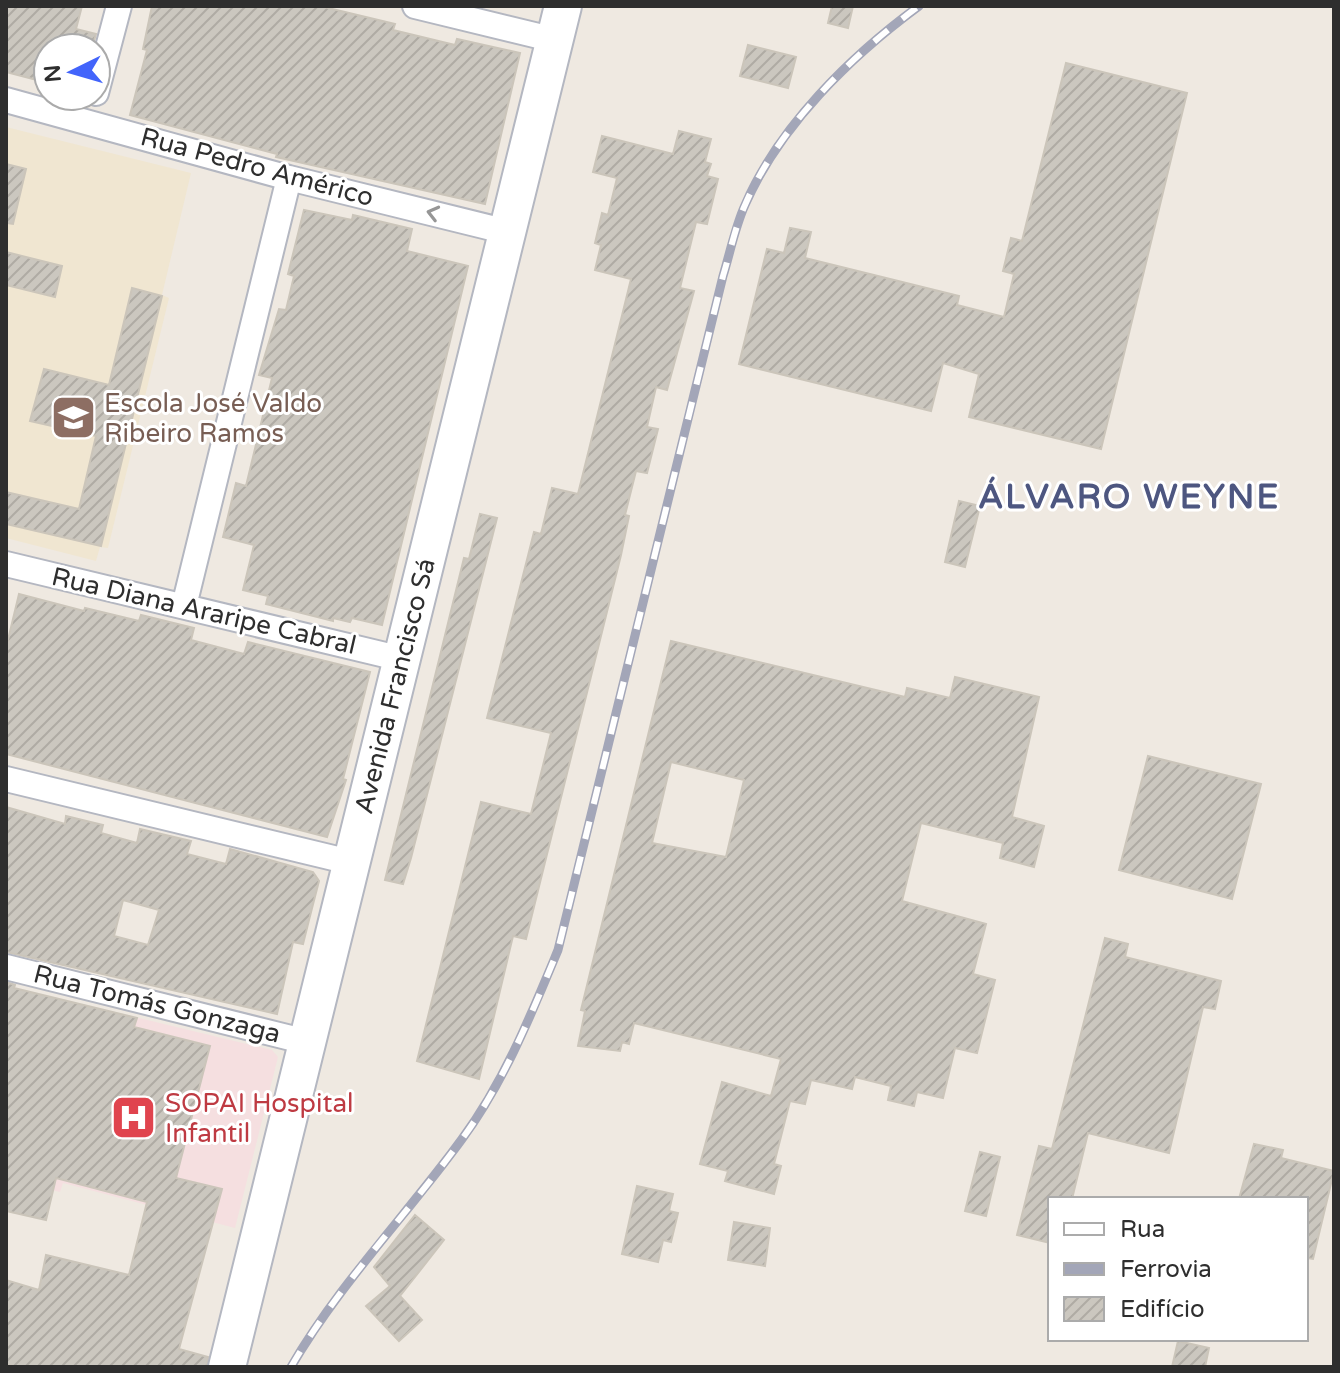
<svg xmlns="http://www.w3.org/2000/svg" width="1340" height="1373" font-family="'Varela Round',sans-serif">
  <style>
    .education { fill: #f0e6d1 }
    .medical { fill: #f5dfe0 }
    .building { fill: url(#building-hatch); stroke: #cbc5ba; stroke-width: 2; fill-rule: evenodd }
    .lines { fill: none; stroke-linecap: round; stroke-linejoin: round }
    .street-casing { stroke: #b4b7c1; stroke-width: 28 }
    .secondary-casing { stroke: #b4b7c1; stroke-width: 40 }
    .street { stroke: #fff; stroke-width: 24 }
    .secondary { stroke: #fff; stroke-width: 36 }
    .rail-casing { stroke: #a3a6b8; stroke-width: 9 }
    .rail { stroke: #fff; stroke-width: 6; stroke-dasharray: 18; stroke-linecap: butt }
    .oneway { stroke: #969696 }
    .labels { text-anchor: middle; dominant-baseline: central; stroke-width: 6; stroke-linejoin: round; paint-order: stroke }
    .street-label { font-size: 26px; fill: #2e2e2e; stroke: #fff }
    .education-label { font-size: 26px; fill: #785e54; stroke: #fff; text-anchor: start }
    .health-label { font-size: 26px; fill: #be3a42; stroke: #fff; text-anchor: start }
    .district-label { font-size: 34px; font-weight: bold; letter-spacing: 2px; fill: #4d5680; stroke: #fff }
  </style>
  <defs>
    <pattern id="building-hatch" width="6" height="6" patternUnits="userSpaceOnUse" patternTransform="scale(2)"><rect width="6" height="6" fill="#cbc7bf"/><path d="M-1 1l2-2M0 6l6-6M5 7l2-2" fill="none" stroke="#afaba4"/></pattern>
  </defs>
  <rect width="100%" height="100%" fill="#efe9e1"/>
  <path class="education" d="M 6,127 L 191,173 L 162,295 L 169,298 L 108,548 L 100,547 L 96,561 L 6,538 Z"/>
  <path class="medical" d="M 6,986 L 272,1050 L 278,1057 L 235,1228 L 63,1183 L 60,1192 L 6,1179 Z"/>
  <path class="building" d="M 6,6 L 82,6 L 76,29 L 96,34 L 92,48 L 48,48 L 48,83 L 6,72 Z
    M 152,6 L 320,6 L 395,24 L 393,30 L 455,45 L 457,39 L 520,53 L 485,204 L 276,157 L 277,154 L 130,115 L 147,50 L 143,49 Z
    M 832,6 L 853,6 L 848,28 L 828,23 Z
    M 748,45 L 796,57 L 788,88 L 740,76 Z
    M 1066,63 L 1187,93 L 1101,449 L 969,417 L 979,374 L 943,363 L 931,411 L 739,364 L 767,249 L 784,253 L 790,228 L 811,232 L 805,258 L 959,296 L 957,305 L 1004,317 L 1014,274 L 1003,271 L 1011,238 L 1022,241 Z
    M 679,131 L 711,139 L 705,162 L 711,164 L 707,176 L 718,179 L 707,224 L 696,222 L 680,288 L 694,291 L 667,390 L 656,387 L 647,427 L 658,429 L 647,473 L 636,471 L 625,515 L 629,516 L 621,555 L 526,939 L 513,936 L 479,1079 L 417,1061 L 481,802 L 531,814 L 551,733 L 487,718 L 534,532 L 541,534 L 552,488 L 578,494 L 631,279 L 595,270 L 601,245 L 595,243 L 602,213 L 608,215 L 617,178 L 593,172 L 602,136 L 673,154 Z
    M 6,164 L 26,169 L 13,224 L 6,223 Z
    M 304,210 L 352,220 L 353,215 L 412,229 L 407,251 L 468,266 L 382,625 L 352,618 L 350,622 L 333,618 L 333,621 L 266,604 L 268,596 L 243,590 L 254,545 L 223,537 L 236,483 L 246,486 L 272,378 L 259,375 L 279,309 L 286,310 L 294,276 L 288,274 Z
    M 6,252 L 62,266 L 55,297 L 6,285 Z
    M 132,288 L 162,296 L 101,546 L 6,524 L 6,492 L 79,509 L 96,436 L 30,421 L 44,369 L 109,385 Z
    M 959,501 L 980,506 L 965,567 L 945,562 Z
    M 480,514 L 497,518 L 411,858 L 403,884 L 385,880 L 464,558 L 469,559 Z
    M 19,594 L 84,611 L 85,608 L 139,621 L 141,615 L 194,628 L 191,640 L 244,654 L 248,642 L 370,672 L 343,779 L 346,780 L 327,837 L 6,754 L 6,648 Z
    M 671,641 L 905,697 L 907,688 L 950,698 L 955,677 L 1039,697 L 1012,817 L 1044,826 L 1034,867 L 1000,858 L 1003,843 L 921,823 L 902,901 L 986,924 L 973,974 L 995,980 L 977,1053 L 955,1048 L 943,1098 L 917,1092 L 914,1106 L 888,1100 L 891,1086 L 855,1077 L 852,1089 L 811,1080 L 805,1104 L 790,1101 L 774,1164 L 781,1166 L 774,1194 L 725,1181 L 728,1171 L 700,1164 L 722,1082 L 771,1096 L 781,1059 L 634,1023 L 629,1044 L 622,1042 L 620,1051 L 578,1046 L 585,1011 L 581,1010 ZM 671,762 L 744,780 L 726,857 L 652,843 Z
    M 1148,756 L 1261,784 L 1232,899 L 1119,870 Z
    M 6,807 L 65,824 L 66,816 L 103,825 L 101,833 L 137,843 L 140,829 L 191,841 L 187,854 L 226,864 L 230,849 L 313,872 L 319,881 L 309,920 L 303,944 L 293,942 L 277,1014 L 6,952 ZM 123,900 L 159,910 L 148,945 L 114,936 Z
    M 1105,938 L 1128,944 L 1125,957 L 1221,981 L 1215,1009 L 1203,1007 L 1169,1153 L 1088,1133 L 1072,1199 L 1050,1199 L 1050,1243 L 1017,1235 L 1039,1146 L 1052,1149 Z
    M 6,982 L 15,985 L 14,988 L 137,1018 L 134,1027 L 210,1046 L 176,1178 L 222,1189 L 179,1349 L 208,1357 L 207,1367 L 17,1367 L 6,1364 L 6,1280 L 39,1290 L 46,1255 L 129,1275 L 147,1202 L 56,1178 L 46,1220 L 6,1211 Z
    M 1254,1144 L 1283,1150 L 1281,1158 L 1334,1171 L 1313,1259 L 1306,1258 L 1306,1199 L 1239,1199 Z
    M 980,1152 L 1000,1157 L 986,1216 L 965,1211 Z
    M 637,1186 L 673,1194 L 669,1211 L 678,1213 L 671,1242 L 663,1240 L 658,1262 L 622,1254 Z
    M 415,1215 L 444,1240 L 400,1296 L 422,1320 L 399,1341 L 366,1306 L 390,1286 L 374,1267 Z
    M 734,1222 L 770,1228 L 765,1266 L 728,1260 Z
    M 1178,1341 L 1209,1348 L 1205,1367 L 1172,1367 Z"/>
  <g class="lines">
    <defs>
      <path id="street" d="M 415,6 L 555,40
        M 96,93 L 119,6
        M 6,100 L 289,178 L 508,232
        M 6,564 L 402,659
        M 184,606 L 289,178
        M 6,779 L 350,862
        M 6,967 L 307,1042"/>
      <path id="secondary" d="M 227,1367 L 563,6"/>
    </defs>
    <use href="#street" class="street-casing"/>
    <use href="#secondary" class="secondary-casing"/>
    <use href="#street" class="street"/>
    <use href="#secondary" class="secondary"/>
    <defs>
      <path id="rail" d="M 291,1367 C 339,1284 406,1216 462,1139 C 504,1082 531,1015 558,950 L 723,276 C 730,253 735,227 745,205 C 779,126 851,56 919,6"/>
    </defs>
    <use href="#rail" class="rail-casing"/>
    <use href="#rail" class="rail"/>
  </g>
  <defs><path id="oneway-chevron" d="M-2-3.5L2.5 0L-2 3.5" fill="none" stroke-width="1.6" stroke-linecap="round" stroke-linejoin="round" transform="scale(2)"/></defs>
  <use class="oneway" href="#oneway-chevron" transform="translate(433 213) rotate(-166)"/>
  <defs>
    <symbol id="school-square" viewBox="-11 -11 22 22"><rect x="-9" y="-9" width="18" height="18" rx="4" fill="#8d6e63" stroke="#fff"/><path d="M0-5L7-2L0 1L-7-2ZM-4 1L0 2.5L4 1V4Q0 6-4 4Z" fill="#fff"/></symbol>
    <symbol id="hospital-square" viewBox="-11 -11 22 22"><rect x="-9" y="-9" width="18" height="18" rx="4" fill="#e0444e" stroke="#fff"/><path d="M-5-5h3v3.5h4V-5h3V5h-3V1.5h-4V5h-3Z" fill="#fff"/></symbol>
  </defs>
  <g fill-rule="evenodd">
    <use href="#school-square" x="48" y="392" width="51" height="51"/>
    <use href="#hospital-square" x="108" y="1092" width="51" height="51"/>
  </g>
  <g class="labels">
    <g class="street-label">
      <text transform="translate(257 167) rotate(15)">Rua Pedro Américo</text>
      <text transform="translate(204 611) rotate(13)">Rua Diana Araripe Cabral</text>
      <text transform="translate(395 686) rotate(-76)">Avenida Francisco Sá</text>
      <text transform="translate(157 1004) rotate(14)">Rua Tomás Gonzaga</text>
    </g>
    <g class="education-label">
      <text x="104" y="403">Escola José Valdo<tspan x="104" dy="30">Ribeiro Ramos</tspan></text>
    </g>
    <g class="health-label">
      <text x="165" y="1103">SOPAI Hospital<tspan x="165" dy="30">Infantil</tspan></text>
    </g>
    <g class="district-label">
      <text x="1129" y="497">ÁLVARO WEYNE</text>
    </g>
  </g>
  <rect width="1340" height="1373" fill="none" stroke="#2e2e2e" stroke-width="16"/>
  <rect x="1048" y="1197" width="260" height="144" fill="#ffffff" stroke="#ababab" stroke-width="2"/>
  <rect x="1064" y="1223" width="40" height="12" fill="#ffffff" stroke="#ababab" stroke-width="2"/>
  <text x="1120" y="1237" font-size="24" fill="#2e2e2e">Rua</text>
  <rect x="1064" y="1263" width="40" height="12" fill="#a3a6b8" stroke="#ababab" stroke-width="2"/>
  <text x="1120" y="1277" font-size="24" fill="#2e2e2e">Ferrovia</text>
  <rect x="1064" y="1297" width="40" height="24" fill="url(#building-hatch)" stroke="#ababab" stroke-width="2"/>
  <text x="1120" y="1317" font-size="24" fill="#2e2e2e">Edifício</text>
  <g transform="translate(72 72) rotate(265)"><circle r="38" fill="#ffffff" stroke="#ababab" stroke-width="2"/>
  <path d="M0-6L14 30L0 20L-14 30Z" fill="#4264fb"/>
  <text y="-12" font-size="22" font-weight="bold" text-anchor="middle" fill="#2e2e2e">N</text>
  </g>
</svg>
